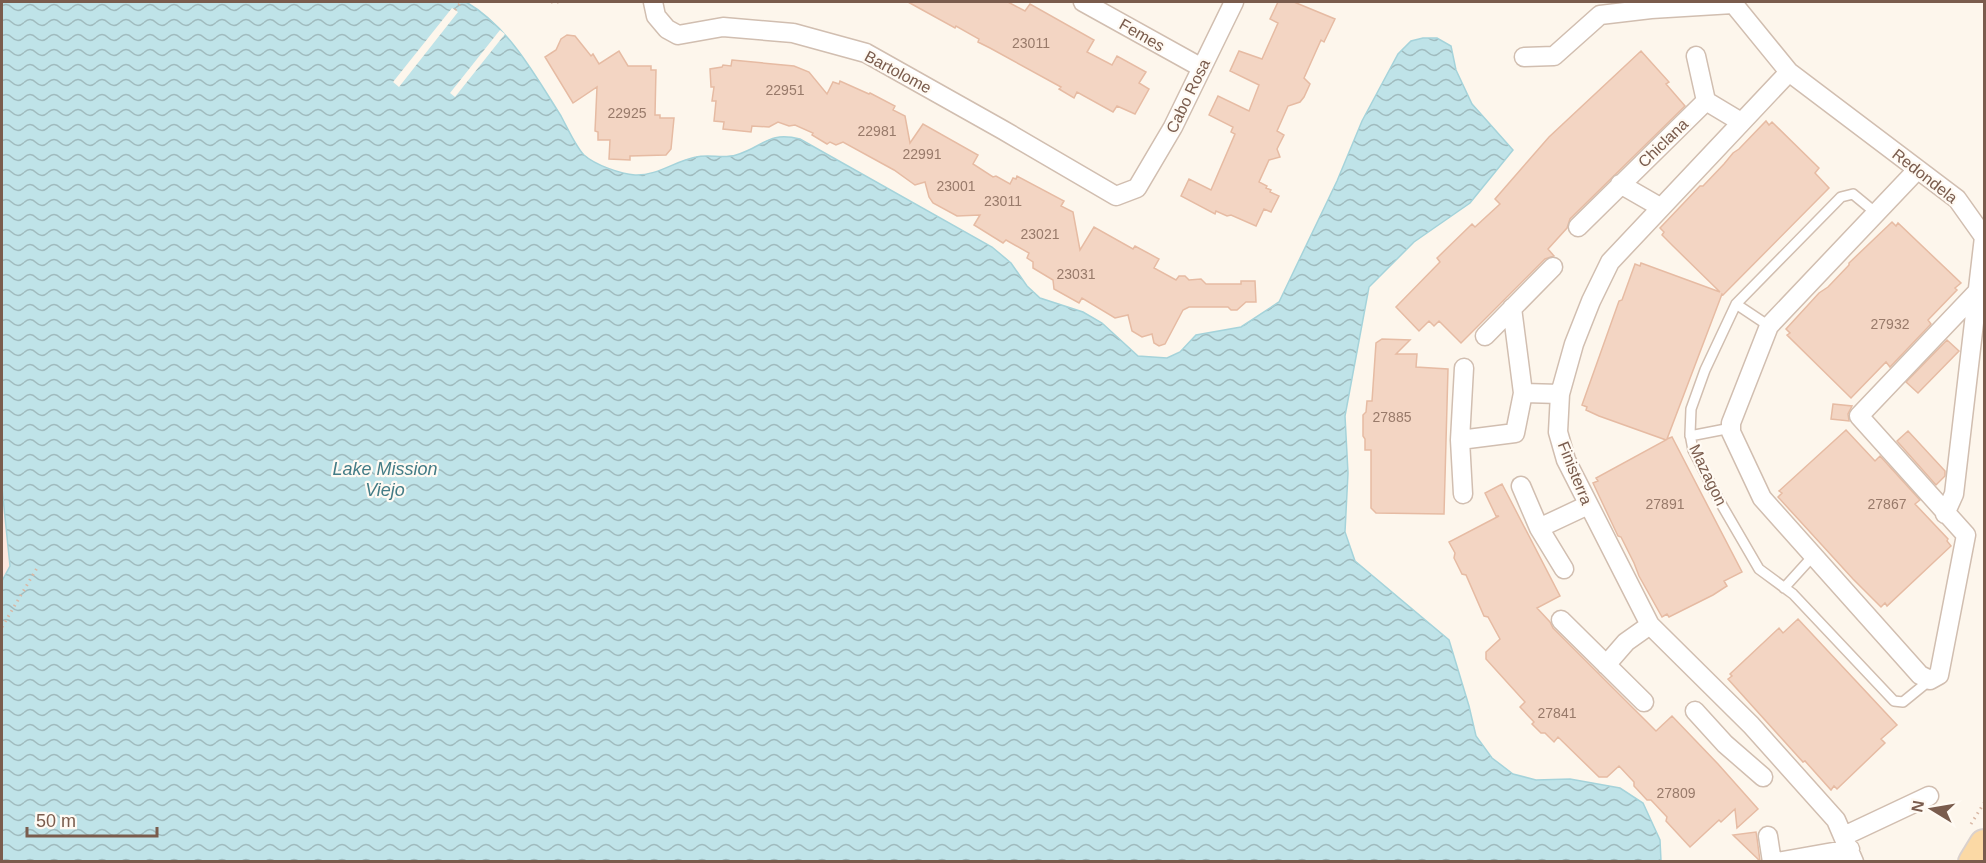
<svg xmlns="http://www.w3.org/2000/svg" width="1986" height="863" font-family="Arial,sans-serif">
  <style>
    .commercial { fill: #fde8e0 }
    .water { fill: url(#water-waves); stroke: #a5d3da; stroke-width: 1.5 }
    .pier { fill: #fdf6ec }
    .building { fill: #f3d5c3; stroke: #e6bba3; stroke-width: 1.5 }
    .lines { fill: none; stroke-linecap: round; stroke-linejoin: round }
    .service-casing { stroke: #d1beb0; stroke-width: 12 }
    .minor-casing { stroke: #d1beb0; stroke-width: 21 }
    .primary-casing { stroke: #dad1cd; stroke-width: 32 }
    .path { stroke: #d9b8a5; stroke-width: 3; stroke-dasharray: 1.5 4.5; stroke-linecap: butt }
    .service { stroke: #fff; stroke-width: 9 }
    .minor { stroke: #fff; stroke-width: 18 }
    .primary { stroke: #fbd9a5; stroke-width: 28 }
    .labels { text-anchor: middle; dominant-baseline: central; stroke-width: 4.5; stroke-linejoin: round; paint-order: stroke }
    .number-label { font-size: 14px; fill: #987a6a }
    .street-label { font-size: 16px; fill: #7a5c4d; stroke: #fffaf3 }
    .water-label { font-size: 18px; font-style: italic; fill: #437c86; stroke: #fffaf3 }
  </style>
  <defs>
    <pattern id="water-waves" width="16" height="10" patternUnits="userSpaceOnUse" patternTransform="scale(1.5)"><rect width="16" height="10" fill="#bfe3e8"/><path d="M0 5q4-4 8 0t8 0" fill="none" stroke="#a0bbbe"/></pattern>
  </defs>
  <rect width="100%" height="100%" fill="#fdf6ec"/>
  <path class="commercial" d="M 2,488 L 10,566 L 2,581 Z"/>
  <path class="water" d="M 2,2 L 466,2 C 509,27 535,75 561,116 C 567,127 576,147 584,155 C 595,165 621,174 635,175 C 657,176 675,161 696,157 C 709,154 724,159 736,155 C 764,147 767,131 800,139 L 992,247 L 1011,263 L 1027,286 L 1040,298 L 1083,312 L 1102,323 L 1138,356 L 1167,358 L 1180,352 L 1196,335 L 1241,327 L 1279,302 L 1337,181 L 1362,121 L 1398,54 L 1411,41 L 1423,38 L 1437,38 L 1451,46 L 1456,70 L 1472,104 L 1513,150 L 1470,203 L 1414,242 L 1369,287 L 1345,416 L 1348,473 L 1345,532 L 1355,561 L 1449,640 L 1469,706 L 1476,736 L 1492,758 L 1513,774 L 1536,780 L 1570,779 L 1620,788 L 1643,803 L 1660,840 L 1661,861 L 2,862 L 2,581 L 10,566 L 2,488 Z"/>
  <path class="pier" d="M 452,8 L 458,12 L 399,87 L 393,82 Z
    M 500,30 L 505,34 L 455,97 L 450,93 Z"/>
  <path class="building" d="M 908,2 L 1008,2 L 1025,11 L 1030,4 L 1094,40 L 1087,52 L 1112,65 L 1117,56 L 1146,72 L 1139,83 L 1149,89 L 1135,114 L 1117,106 L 1113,112 L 1077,92 L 1074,98 L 1059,89 L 1061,87 L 990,48 L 978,42 L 979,39 L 956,26 L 955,28 Z
    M 1278,2 L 1294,2 L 1335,19 L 1324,42 L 1321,40 L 1304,78 L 1310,84 L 1304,97 L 1300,102 L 1288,106 L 1277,131 L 1284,135 L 1277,149 L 1280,157 L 1269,160 L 1259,182 L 1267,186 L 1266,188 L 1271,190 L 1270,192 L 1279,196 L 1271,212 L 1264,209 L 1256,226 L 1231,215 L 1227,216 L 1216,211 L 1215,214 L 1181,196 L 1189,179 L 1211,190 L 1235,134 L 1231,132 L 1233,127 L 1209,115 L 1218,96 L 1249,111 L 1259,85 L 1230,71 L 1239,51 L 1262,59 L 1278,23 L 1270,19 Z
    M 567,35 L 575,36 L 591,56 L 593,54 L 599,64 L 619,51 L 628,66 L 651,66 L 651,70 L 656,70 L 655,115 L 660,115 L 660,118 L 674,118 L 671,149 L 666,155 L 630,156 L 630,160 L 609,159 L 610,140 L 598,140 L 598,132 L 595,131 L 597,87 L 573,103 L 545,57 L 556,50 L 561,39 Z
    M 1641,51 L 1669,82 L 1666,84 L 1685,106 L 1570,219 L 1567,228 L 1548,249 L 1554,256 L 1545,259 L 1461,343 L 1439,321 L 1434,326 L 1429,321 L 1419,331 L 1396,307 L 1440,262 L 1437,258 L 1472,224 L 1475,227 L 1500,204 L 1495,199 L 1549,137 Z
    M 732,60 L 794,66 L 809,72 L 827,94 L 833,82 L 839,84 L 840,81 L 869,94 L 870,93 L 895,106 L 893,110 L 905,116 L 910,143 L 923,124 L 978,155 L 973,164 L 993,177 L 996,176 L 1010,184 L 1013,178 L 1016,179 L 1017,176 L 1064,201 L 1061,206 L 1073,212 L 1080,250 L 1094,227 L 1133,249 L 1135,246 L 1159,259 L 1154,268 L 1176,280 L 1179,276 L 1185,276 L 1189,280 L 1201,279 L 1206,284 L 1241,284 L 1241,281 L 1255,281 L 1256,302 L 1246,302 L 1237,310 L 1231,310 L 1228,307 L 1189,307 L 1183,310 L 1165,344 L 1159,346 L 1154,343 L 1152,334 L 1142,337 L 1132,331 L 1128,315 L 1115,318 L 1082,298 L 1079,303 L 1054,289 L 1053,280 L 1033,268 L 1033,262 L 1027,258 L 1029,253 L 1006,240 L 1003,243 L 974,225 L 980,215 L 957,216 L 933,203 L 929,197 L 925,182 L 915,185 L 894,170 L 843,142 L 836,145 L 830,142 L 827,144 L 812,135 L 813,133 L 795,125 L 789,126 L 778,122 L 769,127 L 752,126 L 751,132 L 723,129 L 724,122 L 714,121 L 716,101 L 712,101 L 714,87 L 711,87 L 710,69 L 722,67 L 723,65 L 731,66 Z
    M 1766,121 L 1769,125 L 1772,122 L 1819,168 L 1815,173 L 1829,188 L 1723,295 L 1722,294 L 1667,439 L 1672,437 L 1742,572 L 1724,581 L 1727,586 L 1713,595 L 1669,617 L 1667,614 L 1662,617 L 1639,576 L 1634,563 L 1621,537 L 1618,536 L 1593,483 L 1598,481 L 1596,478 L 1666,440 L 1599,416 L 1586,410 L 1587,407 L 1582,405 L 1619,301 L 1622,300 L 1635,264 L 1640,266 L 1641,263 L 1720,292 L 1672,245 L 1662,235 L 1664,232 L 1660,228 L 1700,186 L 1703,186 L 1724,164 L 1733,153 L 1739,149 Z
    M 1892,222 L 1896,226 L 1898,223 L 1961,283 L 1955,288 L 1957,290 L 1928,320 L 1931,324 L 1890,367 L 1886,362 L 1851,398 L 1787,335 L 1790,333 L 1786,329 L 1819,293 L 1828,287 L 1849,265 L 1849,263 Z
    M 1382,339 L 1410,340 L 1396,354 L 1417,354 L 1416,367 L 1448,369 L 1444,514 L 1376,513 L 1371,508 L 1371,450 L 1365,450 L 1365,439 L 1363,436 L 1363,415 L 1366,412 L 1367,401 L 1372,401 L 1376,343 Z
    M 1947,340 L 1959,351 L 1918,393 L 1906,382 Z
    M 1833,404 L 1852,406 L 1848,414 L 1849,421 L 1831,419 Z
    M 1846,430 L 1875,461 L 1880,456 L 1920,500 L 1915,504 L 1948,539 L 1947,541 L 1951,546 L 1887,606 L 1885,603 L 1881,607 L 1853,579 L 1778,497 L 1782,493 L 1779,491 Z
    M 1908,431 L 1945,471 L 1945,476 L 1936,485 L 1897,441 Z
    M 1502,484 L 1560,596 L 1537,608 L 1550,622 L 1553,628 L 1656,731 L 1672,716 L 1718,764 L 1758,809 L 1737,828 L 1735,809 L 1721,822 L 1719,820 L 1690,847 L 1666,821 L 1667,817 L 1651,800 L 1647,800 L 1634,786 L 1634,782 L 1619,766 L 1607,777 L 1599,777 L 1558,737 L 1554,742 L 1545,733 L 1541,733 L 1532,724 L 1534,722 L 1520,707 L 1525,702 L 1486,659 L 1486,652 L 1500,639 L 1488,617 L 1484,616 L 1466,575 L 1462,574 L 1454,558 L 1455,553 L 1449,542 L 1499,516 L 1496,516 L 1485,493 Z
    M 1798,619 L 1897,725 L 1881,739 L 1885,743 L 1837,789 L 1834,786 L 1831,790 L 1805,761 L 1803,762 L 1728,679 L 1732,676 L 1730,674 L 1779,628 L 1783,633 Z
    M 1756,832 L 1757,838 L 1760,861 L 1733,835 Z"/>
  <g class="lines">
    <defs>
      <path id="service" d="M 1876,213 L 1853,194 L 1841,197 L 1736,304 L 1705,370 L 1691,409 L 1690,434 L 1693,450 L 1720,502 L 1759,569 L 1793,594 L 1894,701 L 1903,702 L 1930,680
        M 1736,304 L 1769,326
        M 1690,436 L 1731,428
        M 1784,588 L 1813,556"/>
      <path id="minor" d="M 653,2 L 656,16 L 667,29 L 678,35 L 723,27 L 793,33 L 866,53 L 1003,130 L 1116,196 L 1137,188 L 1173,127 L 1234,2
        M 1083,2 L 1202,68
        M 1732,2 L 1789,72 L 1957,199 L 1984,237 L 1954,494 L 1945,514
        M 1524,57 L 1554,56 L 1600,15 L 1651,9 L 1733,4
        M 1789,72 L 1610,262 L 1591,301 L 1574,344 L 1560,394 L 1558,432 L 1566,460 L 1650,625 L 1751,725 L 1836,820 L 1854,862
        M 1706,101 L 1741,122
        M 1917,170 L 1769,326 L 1731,423 L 1731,432 L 1762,498 L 1920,675 L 1930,680 L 1939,675 L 1966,535 L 1859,416 L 1977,292
        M 1620,184 L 1660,207
        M 1578,227 L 1706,101 L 1696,56
        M 1512,308 L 1523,393
        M 1485,336 L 1553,267
        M 1460,440 L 1515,433 L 1523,393 L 1560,394
        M 1521,486 L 1539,528 L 1564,569
        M 1463,494 L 1460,440 L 1464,368
        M 1539,528 L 1588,505
        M 1561,620 L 1644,702
        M 1606,665 L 1626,642 L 1650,625
        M 1695,711 L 1725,744 L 1763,777
        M 1768,836 L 1772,862
        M 1844,836 L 1929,796
        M 1777,862 L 1850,849"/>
      <path id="primary" d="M 1973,862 L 1984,844"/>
    </defs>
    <use href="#service" class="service-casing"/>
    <use href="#minor" class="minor-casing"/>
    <use href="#primary" class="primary-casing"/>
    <path class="path" d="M 551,2 L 562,2
      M 455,10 L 461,2
      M 2,627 L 37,568
      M 1971,824 L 1984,803"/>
    <use href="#service" class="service"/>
    <use href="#minor" class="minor"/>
    <use href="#primary" class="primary"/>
  </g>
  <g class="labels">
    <g class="number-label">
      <text x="1031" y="43">23011</text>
      <text x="785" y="90">22951</text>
      <text x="627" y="113">22925</text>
      <text x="877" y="131">22981</text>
      <text x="922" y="154">22991</text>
      <text x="956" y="186">23001</text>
      <text x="1003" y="201">23011</text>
      <text x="1040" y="234">23021</text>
      <text x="1076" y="274">23031</text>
      <text x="1890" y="324">27932</text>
      <text x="1392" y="417">27885</text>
      <text x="1665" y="504">27891</text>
      <text x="1887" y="504">27867</text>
      <text x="1557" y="713">27841</text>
      <text x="1676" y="793">27809</text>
    </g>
    <g class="street-label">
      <text transform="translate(1142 35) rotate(30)">Femes</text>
      <text transform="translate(898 72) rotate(28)">Bartolome</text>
      <text transform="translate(1188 96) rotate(-64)">Cabo Rosa</text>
      <text transform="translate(1663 143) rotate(-44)">Chiclana</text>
      <text transform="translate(1925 176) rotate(38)">Redondela</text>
      <text transform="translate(1575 473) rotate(68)">Finisterra</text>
      <text transform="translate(1708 475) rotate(64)">Mazagon</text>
    </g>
    <g class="water-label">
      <text x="385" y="469">Lake Mission<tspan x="385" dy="21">Viejo</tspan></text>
    </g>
  </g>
  <rect width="1986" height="863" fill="none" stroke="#7a5c4d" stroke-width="6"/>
  <g transform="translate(1932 809) rotate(281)" stroke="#fffaf3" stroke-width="4.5" paint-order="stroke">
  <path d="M0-4.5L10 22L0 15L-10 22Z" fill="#7a5c4d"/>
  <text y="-9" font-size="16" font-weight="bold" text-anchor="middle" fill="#7a5c4d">N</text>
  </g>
  <path d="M27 827v9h130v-9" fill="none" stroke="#7a5c4d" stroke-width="3"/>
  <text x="36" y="827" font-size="18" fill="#7a5c4d" stroke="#fffaf3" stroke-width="4.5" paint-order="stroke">50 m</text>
</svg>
